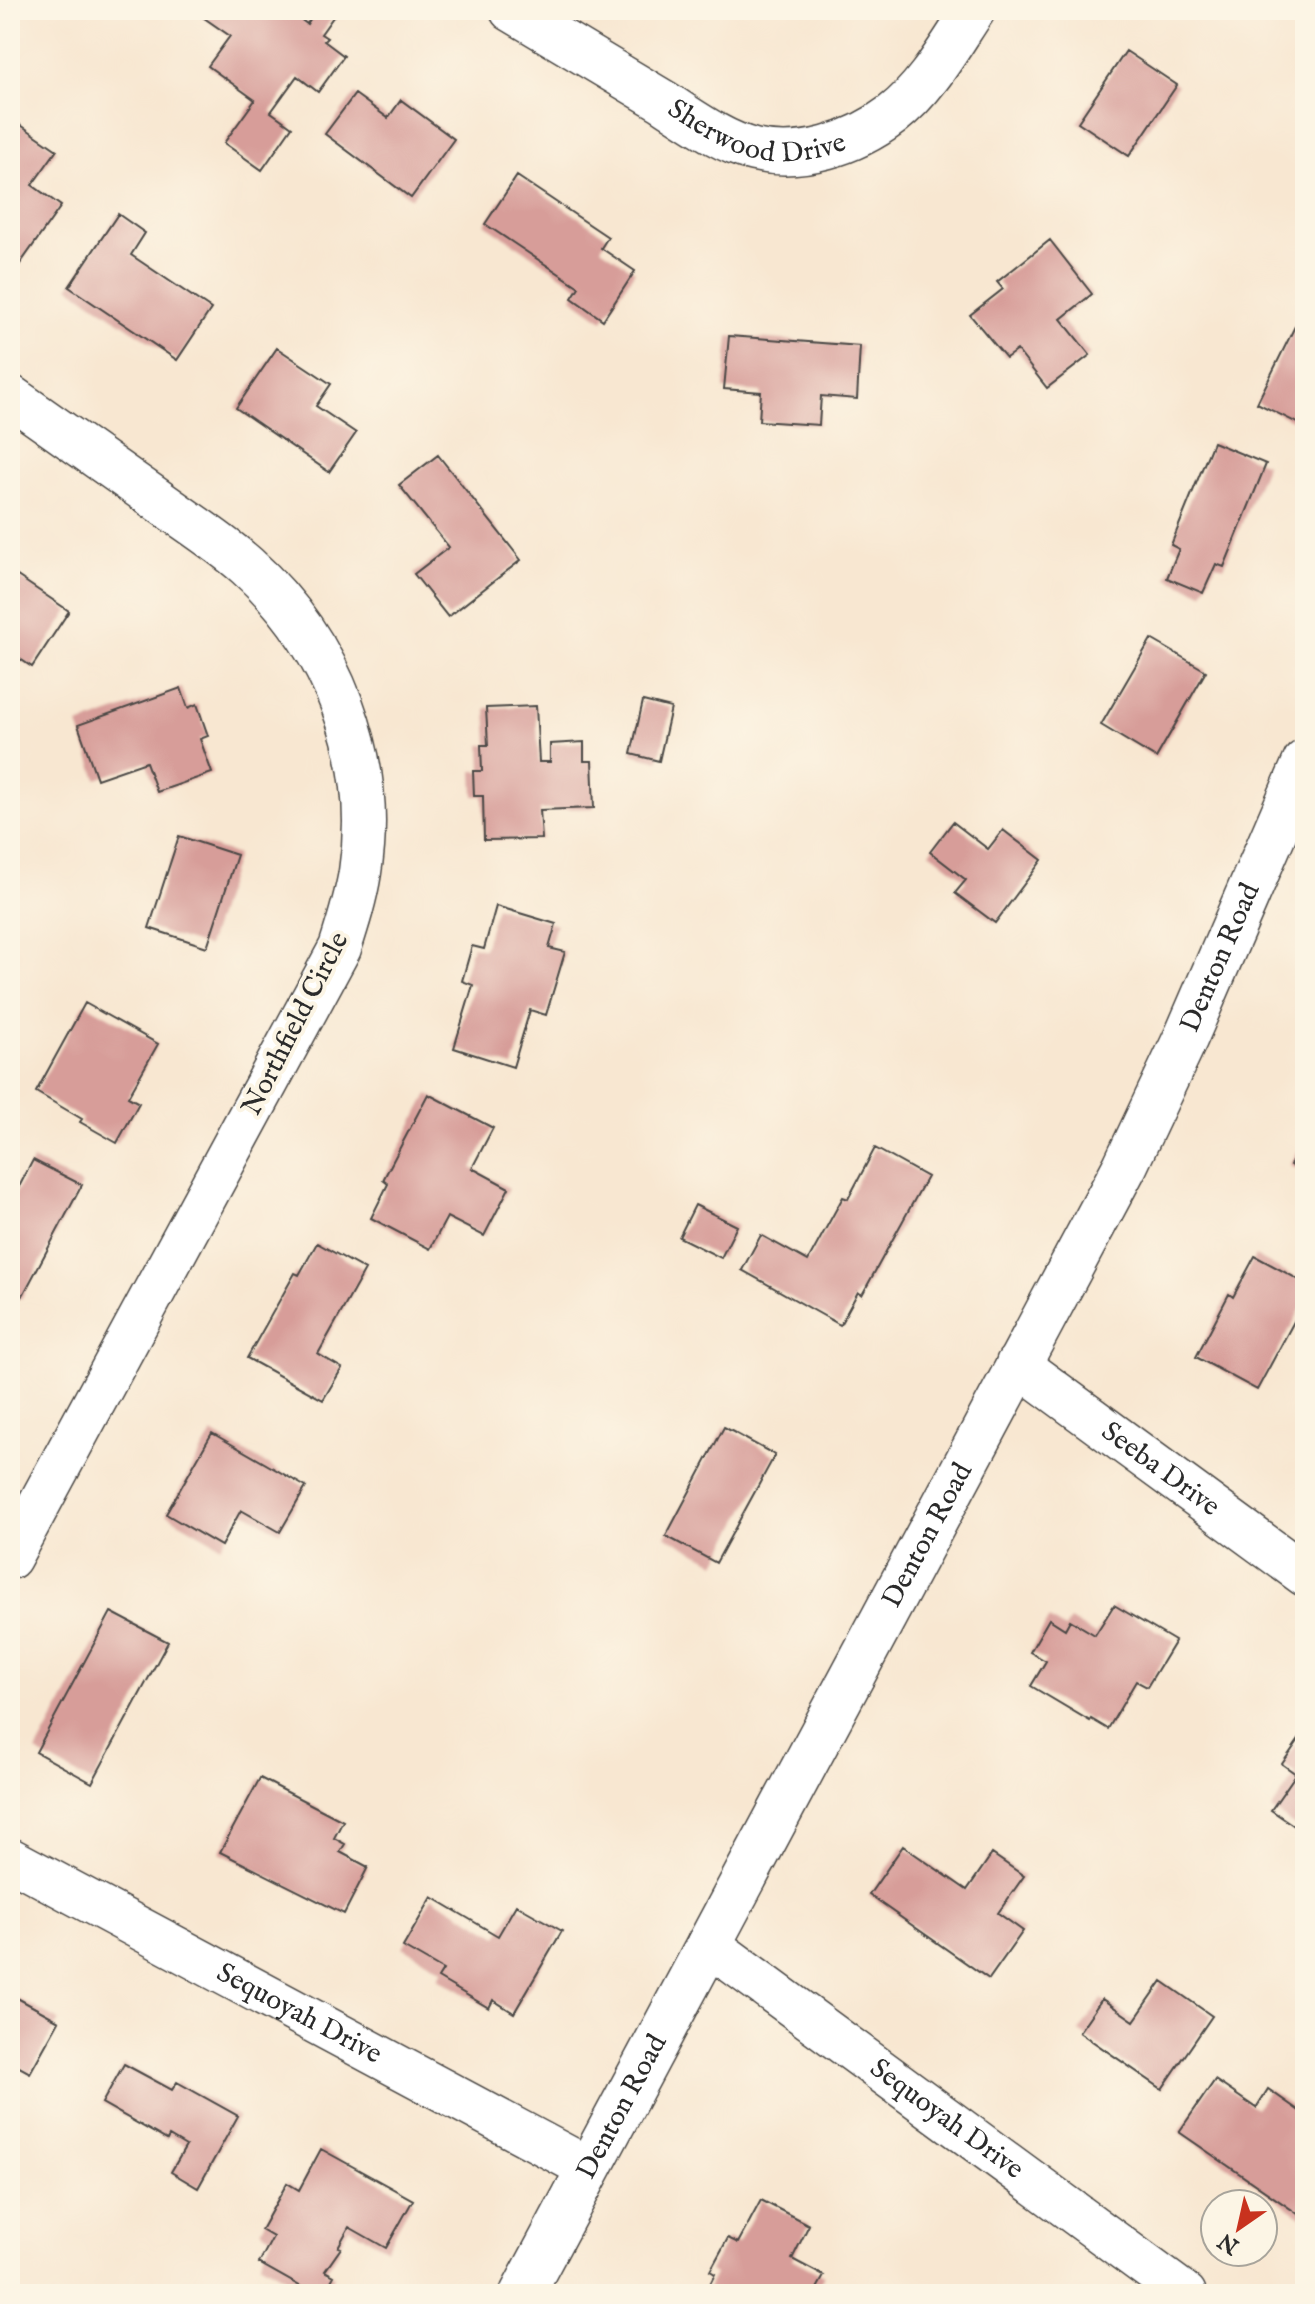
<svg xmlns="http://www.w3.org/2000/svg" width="1315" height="2304" font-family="'IM FELL English',serif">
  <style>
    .building { fill: #d79d99 }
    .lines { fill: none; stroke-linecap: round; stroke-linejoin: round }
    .minor-casing { stroke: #4a4744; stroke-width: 45 }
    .tertiary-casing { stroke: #4a4744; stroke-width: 47 }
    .minor { stroke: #fff; stroke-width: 42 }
    .tertiary { stroke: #fff; stroke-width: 44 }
    .labels { text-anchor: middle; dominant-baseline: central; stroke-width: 8; stroke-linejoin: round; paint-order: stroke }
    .street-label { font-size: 28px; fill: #2b2b2b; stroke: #fcf5e5 }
  </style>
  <rect width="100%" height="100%" fill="#fcf5e5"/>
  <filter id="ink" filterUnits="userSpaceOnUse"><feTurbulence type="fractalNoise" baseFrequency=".0125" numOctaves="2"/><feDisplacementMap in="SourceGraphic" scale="16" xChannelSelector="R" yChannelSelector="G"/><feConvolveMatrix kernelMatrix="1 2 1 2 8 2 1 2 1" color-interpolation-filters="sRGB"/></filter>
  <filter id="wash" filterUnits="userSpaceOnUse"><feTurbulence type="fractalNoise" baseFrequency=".006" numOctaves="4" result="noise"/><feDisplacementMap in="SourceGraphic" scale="32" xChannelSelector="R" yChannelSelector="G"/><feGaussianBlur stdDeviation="1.8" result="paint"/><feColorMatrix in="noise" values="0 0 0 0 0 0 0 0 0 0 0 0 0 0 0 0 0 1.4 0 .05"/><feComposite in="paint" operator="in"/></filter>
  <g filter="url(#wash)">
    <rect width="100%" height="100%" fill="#f8e7d1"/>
    <g id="blocks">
      <path class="building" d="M 199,10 L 288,10 L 307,24 L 316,10 L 338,10 L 321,34 L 327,38 L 324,41 L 344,56 L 318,92 L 297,76 L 271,112 L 292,127 L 262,170 L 224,143 L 255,100 L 208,66 L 230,36 L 197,13 Z
        M 1126,51 L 1177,85 L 1129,156 L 1078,122 Z
        M 355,94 L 388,118 L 401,100 L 454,139 L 411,198 L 325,134 Z
        M 12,119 L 57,150 L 32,185 L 61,206 L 10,278 L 10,122 Z
        M 517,176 L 608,237 L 601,248 L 635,271 L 603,320 L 572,298 L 579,287 L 485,224 Z
        M 118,214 L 145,233 L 131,255 L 211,309 L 177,360 L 69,287 Z
        M 1050,240 L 1092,294 L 1061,319 L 1090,355 L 1047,388 L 1017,350 L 1006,358 L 970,315 L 1003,289 L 997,282 Z
        M 1305,306 L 1305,427 L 1257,403 Z
        M 729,336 L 860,346 L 857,399 L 821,396 L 819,425 L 759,421 L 761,392 L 724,389 Z
        M 277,348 L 331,384 L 316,406 L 356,433 L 329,472 L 236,408 Z
        M 1213,442 L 1266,464 L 1224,567 L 1216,564 L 1203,593 L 1167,578 L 1179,549 L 1171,545 Z
        M 438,455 L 521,560 L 448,617 L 414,574 L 449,547 L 399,485 Z
        M 10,571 L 69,611 L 32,667 L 10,652 Z
        M 1151,639 L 1206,671 L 1156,758 L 1101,725 Z
        M 181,688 L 188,708 L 197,704 L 208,736 L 200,739 L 212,773 L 157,792 L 146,762 L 97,779 L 78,725 Z
        M 643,701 L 671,708 L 659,761 L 631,754 Z
        M 536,706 L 539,762 L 550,762 L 550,744 L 584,742 L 584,761 L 592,761 L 594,808 L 540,810 L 542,839 L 484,840 L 483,796 L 474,796 L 473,771 L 482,771 L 481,745 L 488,745 L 486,708 Z
        M 953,822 L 988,849 L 1003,830 L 1042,860 L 995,923 L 955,893 L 966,880 L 930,852 Z
        M 179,836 L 237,855 L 207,947 L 149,928 Z
        M 496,906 L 556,924 L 549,948 L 565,952 L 546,1015 L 530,1010 L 513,1067 L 454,1048 L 473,985 L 462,981 L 472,946 L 484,949 Z
        M 85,1003 L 158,1044 L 128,1097 L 139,1103 L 117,1143 L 80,1122 L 82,1119 L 36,1092 Z
        M 428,1094 L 493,1128 L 472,1168 L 509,1188 L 484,1236 L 447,1217 L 430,1249 L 371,1218 L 388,1184 L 383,1180 Z
        M 1305,1138 L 1305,1174 L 1290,1165 Z
        M 875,1148 L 927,1177 L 862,1295 L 858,1292 L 840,1325 L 742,1270 L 761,1235 L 808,1261 L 843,1197 L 848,1199 Z
        M 33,1160 L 82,1185 L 21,1299 L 10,1293 L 10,1204 Z
        M 695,1205 L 737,1226 L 721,1258 L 679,1237 Z
        M 317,1243 L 365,1270 L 318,1354 L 342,1368 L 323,1400 L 247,1358 L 295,1273 L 299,1275 Z
        M 1255,1256 L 1305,1283 L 1305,1301 L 1257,1390 L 1196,1357 L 1229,1294 L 1233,1297 Z
        M 724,1427 L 775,1455 L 716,1563 L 666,1536 Z
        M 212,1433 L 306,1487 L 280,1532 L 241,1510 L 221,1546 L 166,1514 Z
        M 1114,1605 L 1175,1641 L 1147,1687 L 1136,1681 L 1108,1729 L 1091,1719 L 1090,1721 L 1031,1686 L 1046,1661 L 1030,1652 L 1049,1619 L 1065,1629 L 1070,1620 L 1095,1635 Z
        M 111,1612 L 168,1642 L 92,1783 L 36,1752 Z
        M 1305,1731 L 1305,1833 L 1271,1810 L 1296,1774 L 1282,1764 Z
        M 260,1778 L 343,1821 L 334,1838 L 345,1844 L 340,1852 L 368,1867 L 344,1914 L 220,1852 Z
        M 903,1846 L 967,1890 L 992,1854 L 1024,1876 L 998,1913 L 1023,1931 L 989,1979 L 869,1895 Z
        M 432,1897 L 498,1936 L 516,1905 L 562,1931 L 514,2013 L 493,2000 L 489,2008 L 438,1978 L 443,1970 L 403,1947 Z
        M 1162,1981 L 1212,2016 L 1162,2089 L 1079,2032 L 1102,1999 L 1134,2021 Z
        M 10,1994 L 59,2021 L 30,2073 L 10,2062 Z
        M 124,2064 L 172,2090 L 177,2082 L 238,2116 L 198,2188 L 171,2172 L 186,2146 L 169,2136 L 167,2140 L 102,2103 Z
        M 1215,2080 L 1256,2108 L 1268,2089 L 1305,2115 L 1305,2135 L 1302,2140 L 1305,2142 L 1304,2218 L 1179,2132 Z
        M 321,2149 L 413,2200 L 386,2248 L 349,2227 L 338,2247 L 341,2248 L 325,2271 L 334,2276 L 324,2294 L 314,2294 L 259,2263 L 273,2237 L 261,2230 L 287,2183 L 299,2190 Z
        M 761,2200 L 809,2225 L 792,2259 L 824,2276 L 814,2294 L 705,2294 L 715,2274 L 710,2271 L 728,2238 L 738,2243 Z"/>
    </g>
  </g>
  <g filter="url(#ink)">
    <use href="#blocks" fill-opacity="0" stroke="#4a4744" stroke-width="2"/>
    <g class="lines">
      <defs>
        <g id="minor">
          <path id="s1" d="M 511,10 C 562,40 612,71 663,101 C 691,119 722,142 754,150 C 801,161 854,144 892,115 C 927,88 950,46 974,10"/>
          <path d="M 10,396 C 60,431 109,466 159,501 C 188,522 220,542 247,566 C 332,642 378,759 360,872 C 356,898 348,923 340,948 L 10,1558"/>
          <path id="s2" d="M 1017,1364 L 1305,1575"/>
          <path id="s3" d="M 10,1859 L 588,2168"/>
          <path id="s4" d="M 708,1944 L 1185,2294"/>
        </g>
        <g id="tertiary">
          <path id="s5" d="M 522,2294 L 1125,1166 L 1186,1037 L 1305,762"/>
        </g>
      </defs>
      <use href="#minor" class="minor-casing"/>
      <use href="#tertiary" class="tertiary-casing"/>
      <use href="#minor" class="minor"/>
      <use href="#tertiary" class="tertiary"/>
    </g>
  </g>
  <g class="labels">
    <g class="street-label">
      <text stroke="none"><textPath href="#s1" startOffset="280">Sherwood Drive</textPath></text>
      <text stroke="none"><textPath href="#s5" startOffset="1508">Denton Road</textPath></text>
      <text transform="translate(296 1024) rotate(-63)">Northfield Circle</text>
      <text stroke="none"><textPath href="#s2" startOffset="178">Seeba Drive</textPath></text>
      <text stroke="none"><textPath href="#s5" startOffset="860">Denton Road</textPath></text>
      <text stroke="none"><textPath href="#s3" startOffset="328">Sequoyah Drive</textPath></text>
      <text stroke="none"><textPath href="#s5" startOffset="212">Denton Road</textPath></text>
      <text stroke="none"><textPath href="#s4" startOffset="296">Sequoyah Drive</textPath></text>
    </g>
  </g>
  <rect width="1315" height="2304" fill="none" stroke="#fcf5e5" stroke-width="40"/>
  <g transform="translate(1239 2228) rotate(214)"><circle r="38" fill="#fcf5e5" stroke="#a8a49b" stroke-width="2"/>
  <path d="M0-6L14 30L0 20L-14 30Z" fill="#c8321e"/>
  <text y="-12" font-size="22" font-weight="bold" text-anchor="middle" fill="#2b2b2b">N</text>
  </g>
</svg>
